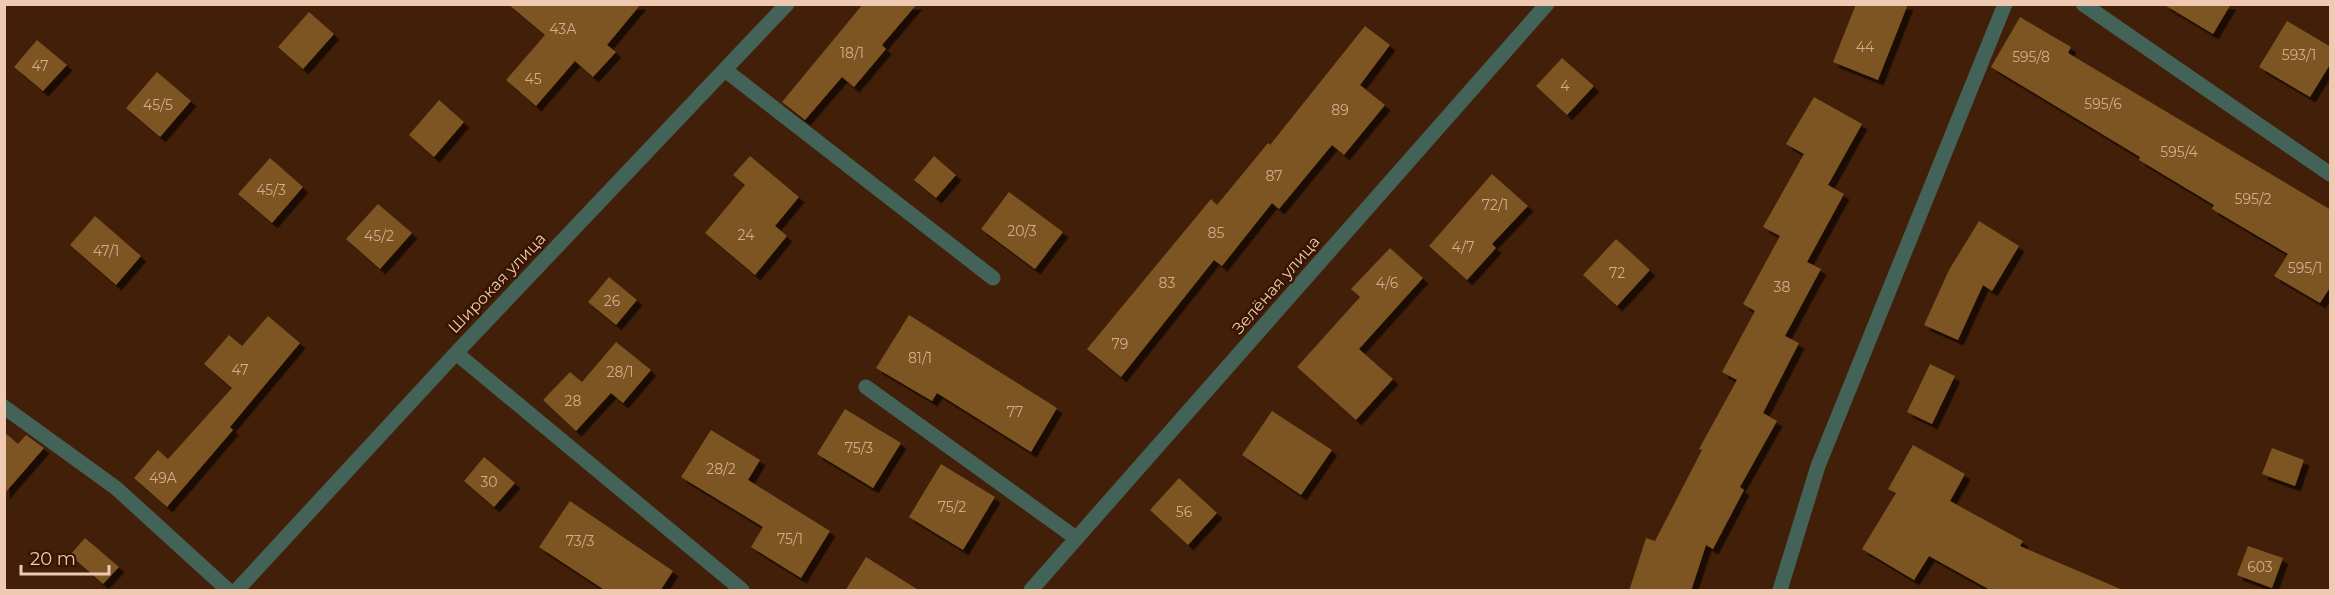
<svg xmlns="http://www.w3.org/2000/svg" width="2335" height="595" font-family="Montserrat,sans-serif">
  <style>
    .building { fill: #7c5420; filter: url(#shadow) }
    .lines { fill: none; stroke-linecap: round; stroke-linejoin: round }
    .minor { stroke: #446358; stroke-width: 15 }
    .labels { text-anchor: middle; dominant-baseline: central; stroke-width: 5; stroke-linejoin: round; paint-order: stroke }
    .number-label { font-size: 14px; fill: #d3ac8e }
    .street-label { font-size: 16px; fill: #f0c9b3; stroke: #371500 }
  </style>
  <defs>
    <filter id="shadow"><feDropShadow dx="5.5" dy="5.5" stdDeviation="0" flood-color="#0009"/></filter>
  </defs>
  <rect width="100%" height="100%" fill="#421f08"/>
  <path class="building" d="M 508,4 L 641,4 L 607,45 L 616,52 L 593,77 L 575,61 L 536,106 L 506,80 L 545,35 Z
    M 863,4 L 917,4 L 882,45 L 886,49 L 854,87 L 842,77 L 805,120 L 782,102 Z
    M 1856,4 L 1908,4 L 1878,80 L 1833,62 Z
    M 2163,4 L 2231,4 L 2213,34 Z
    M 309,12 L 334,34 L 303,69 L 278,47 Z
    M 2020,17 L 2071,47 L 2068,53 L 2331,210 L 2331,286 L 2320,303 L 2274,276 L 2288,254 L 2212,209 L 2214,205 L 2139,160 L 2140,157 L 1991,67 Z
    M 2287,21 L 2331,47 L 2331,63 L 2310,97 L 2259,67 Z
    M 1365,26 L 1390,45 L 1360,85 L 1385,105 L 1344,155 L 1332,145 L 1279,209 L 1272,203 L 1222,266 L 1214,260 L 1121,377 L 1087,349 L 1211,199 L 1217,205 L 1268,143 L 1270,145 Z
    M 37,40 L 67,65 L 43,91 L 14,67 Z
    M 1562,58 L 1594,86 L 1567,115 L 1536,86 Z
    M 157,72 L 191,101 L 160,137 L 126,108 Z
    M 1814,97 L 1862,124 L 1828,185 L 1844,194 L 1807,262 L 1821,269 L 1785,336 L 1799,343 L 1763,413 L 1777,421 L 1740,487 L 1744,490 L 1713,549 L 1706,545 L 1691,591 L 1629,591 L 1646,538 L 1655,541 L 1702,450 L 1699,449 L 1737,380 L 1722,372 L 1755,311 L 1743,304 L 1780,236 L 1763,227 L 1804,154 L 1786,144 Z
    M 439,100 L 464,122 L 434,157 L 409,135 Z
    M 750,156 L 799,197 L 775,226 L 787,236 L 755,275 L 705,233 L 745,185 L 733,175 Z
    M 934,156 L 956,175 L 936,198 L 914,180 Z
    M 270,158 L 303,187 L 272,223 L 238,194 Z
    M 1492,174 L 1528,206 L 1492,244 L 1496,248 L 1467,280 L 1429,246 Z
    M 1009,192 L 1063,232 L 1035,269 L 981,229 Z
    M 378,204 L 412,233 L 380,269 L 346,239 Z
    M 95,216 L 141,256 L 116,285 L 70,245 Z
    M 1979,221 L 2019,246 L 1992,291 L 1983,285 L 1958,340 L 1924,325 L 1949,270 Z
    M 1616,239 L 1650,270 L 1617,306 L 1583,275 Z
    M 1390,248 L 1423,278 L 1359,349 L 1393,379 L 1356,420 L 1297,367 L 1360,297 L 1351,289 Z
    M 609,277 L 637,300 L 616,325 L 588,302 Z
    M 909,315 L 1057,408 L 1031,452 L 937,393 L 932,401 L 876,368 Z
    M 268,316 L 300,343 L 230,427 L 233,430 L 167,507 L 134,478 L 158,450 L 168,459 L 232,388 L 204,364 L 229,335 L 242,346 Z
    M 616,342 L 651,370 L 623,403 L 611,393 L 576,431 L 543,400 L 570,372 L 582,382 Z
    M 1930,364 L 1955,376 L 1932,424 L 1907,412 Z
    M 845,409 L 901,443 L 873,488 L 817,454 Z
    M 1272,411 L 1332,450 L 1301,495 L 1242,455 Z
    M 711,430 L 760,460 L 748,480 L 830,531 L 801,578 L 751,547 L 763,527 L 681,477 Z
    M 4,432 L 18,444 L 26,435 L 44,448 L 4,494 Z
    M 1913,445 L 1965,474 L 1950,501 L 2023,541 L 2020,546 L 2125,591 L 1992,591 L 1929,556 L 1914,580 L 1862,549 L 1896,493 L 1888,489 Z
    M 2272,448 L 2304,460 L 2295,486 L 2262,474 Z
    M 484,457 L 515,483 L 494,507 L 464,481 Z
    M 941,464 L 995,497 L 963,550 L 909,517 Z
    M 1179,478 L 1217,513 L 1188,545 L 1150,510 Z
    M 570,501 L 673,571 L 660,591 L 606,591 L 539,547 Z
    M 85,538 L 119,567 L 103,584 L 70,555 Z
    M 2248,546 L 2283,558 L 2272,588 L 2237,575 Z
    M 866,557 L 920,591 L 845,591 Z"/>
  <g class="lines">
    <path class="minor" d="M 2083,4 L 2330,174
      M 725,70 L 993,278
      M 456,353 L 742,590
      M 866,387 L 1076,538
      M 4,407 L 116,488 L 228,590
      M 237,590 L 456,353 L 787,4
      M 1031,590 L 1547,4
      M 1780,590 L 1818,466 L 2005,4"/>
  </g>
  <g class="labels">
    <g class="number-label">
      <text x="563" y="29">43А</text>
      <text x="1865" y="47">44</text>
      <text x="852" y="53">18/1</text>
      <text x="2299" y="55">593/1</text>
      <text x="2031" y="57">595/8</text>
      <text x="40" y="66">47</text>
      <text x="533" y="79">45</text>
      <text x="1565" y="86">4</text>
      <text x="2103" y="104">595/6</text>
      <text x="158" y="105">45/5</text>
      <text x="1340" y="110">89</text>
      <text x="2179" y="152">595/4</text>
      <text x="1274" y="176">87</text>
      <text x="271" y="190">45/3</text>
      <text x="2253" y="199">595/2</text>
      <text x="1495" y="205">72/1</text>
      <text x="1022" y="231">20/3</text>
      <text x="1216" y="233">85</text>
      <text x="746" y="235">24</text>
      <text x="379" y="236">45/2</text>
      <text x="1463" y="247">4/7</text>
      <text x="106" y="251">47/1</text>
      <text x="2305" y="268">595/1</text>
      <text x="1617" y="273">72</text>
      <text x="1167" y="283">83</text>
      <text x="1387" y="283">4/6</text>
      <text x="1782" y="287">38</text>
      <text x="612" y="301">26</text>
      <text x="1120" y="344">79</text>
      <text x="920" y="358">81/1</text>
      <text x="240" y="370">47</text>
      <text x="620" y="372">28/1</text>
      <text x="573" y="401">28</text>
      <text x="1015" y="412">77</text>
      <text x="859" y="448">75/3</text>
      <text x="721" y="469">28/2</text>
      <text x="163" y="478">49А</text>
      <text x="489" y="482">30</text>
      <text x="952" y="507">75/2</text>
      <text x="1184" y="512">56</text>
      <text x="790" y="539">75/1</text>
      <text x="580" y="541">73/3</text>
      <text x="2260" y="567">603</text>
    </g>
    <g class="street-label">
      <text transform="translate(497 283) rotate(-46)">Широкая улица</text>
      <text transform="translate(1276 285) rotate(-49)">Зелёная улица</text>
    </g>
  </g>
  <rect width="2335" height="595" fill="none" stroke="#f0c9b3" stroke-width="12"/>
  <path d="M21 565v9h88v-9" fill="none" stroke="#f0c9b3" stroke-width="3"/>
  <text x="30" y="565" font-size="18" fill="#f0c9b3" stroke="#371500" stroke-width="4.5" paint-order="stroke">20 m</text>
</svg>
